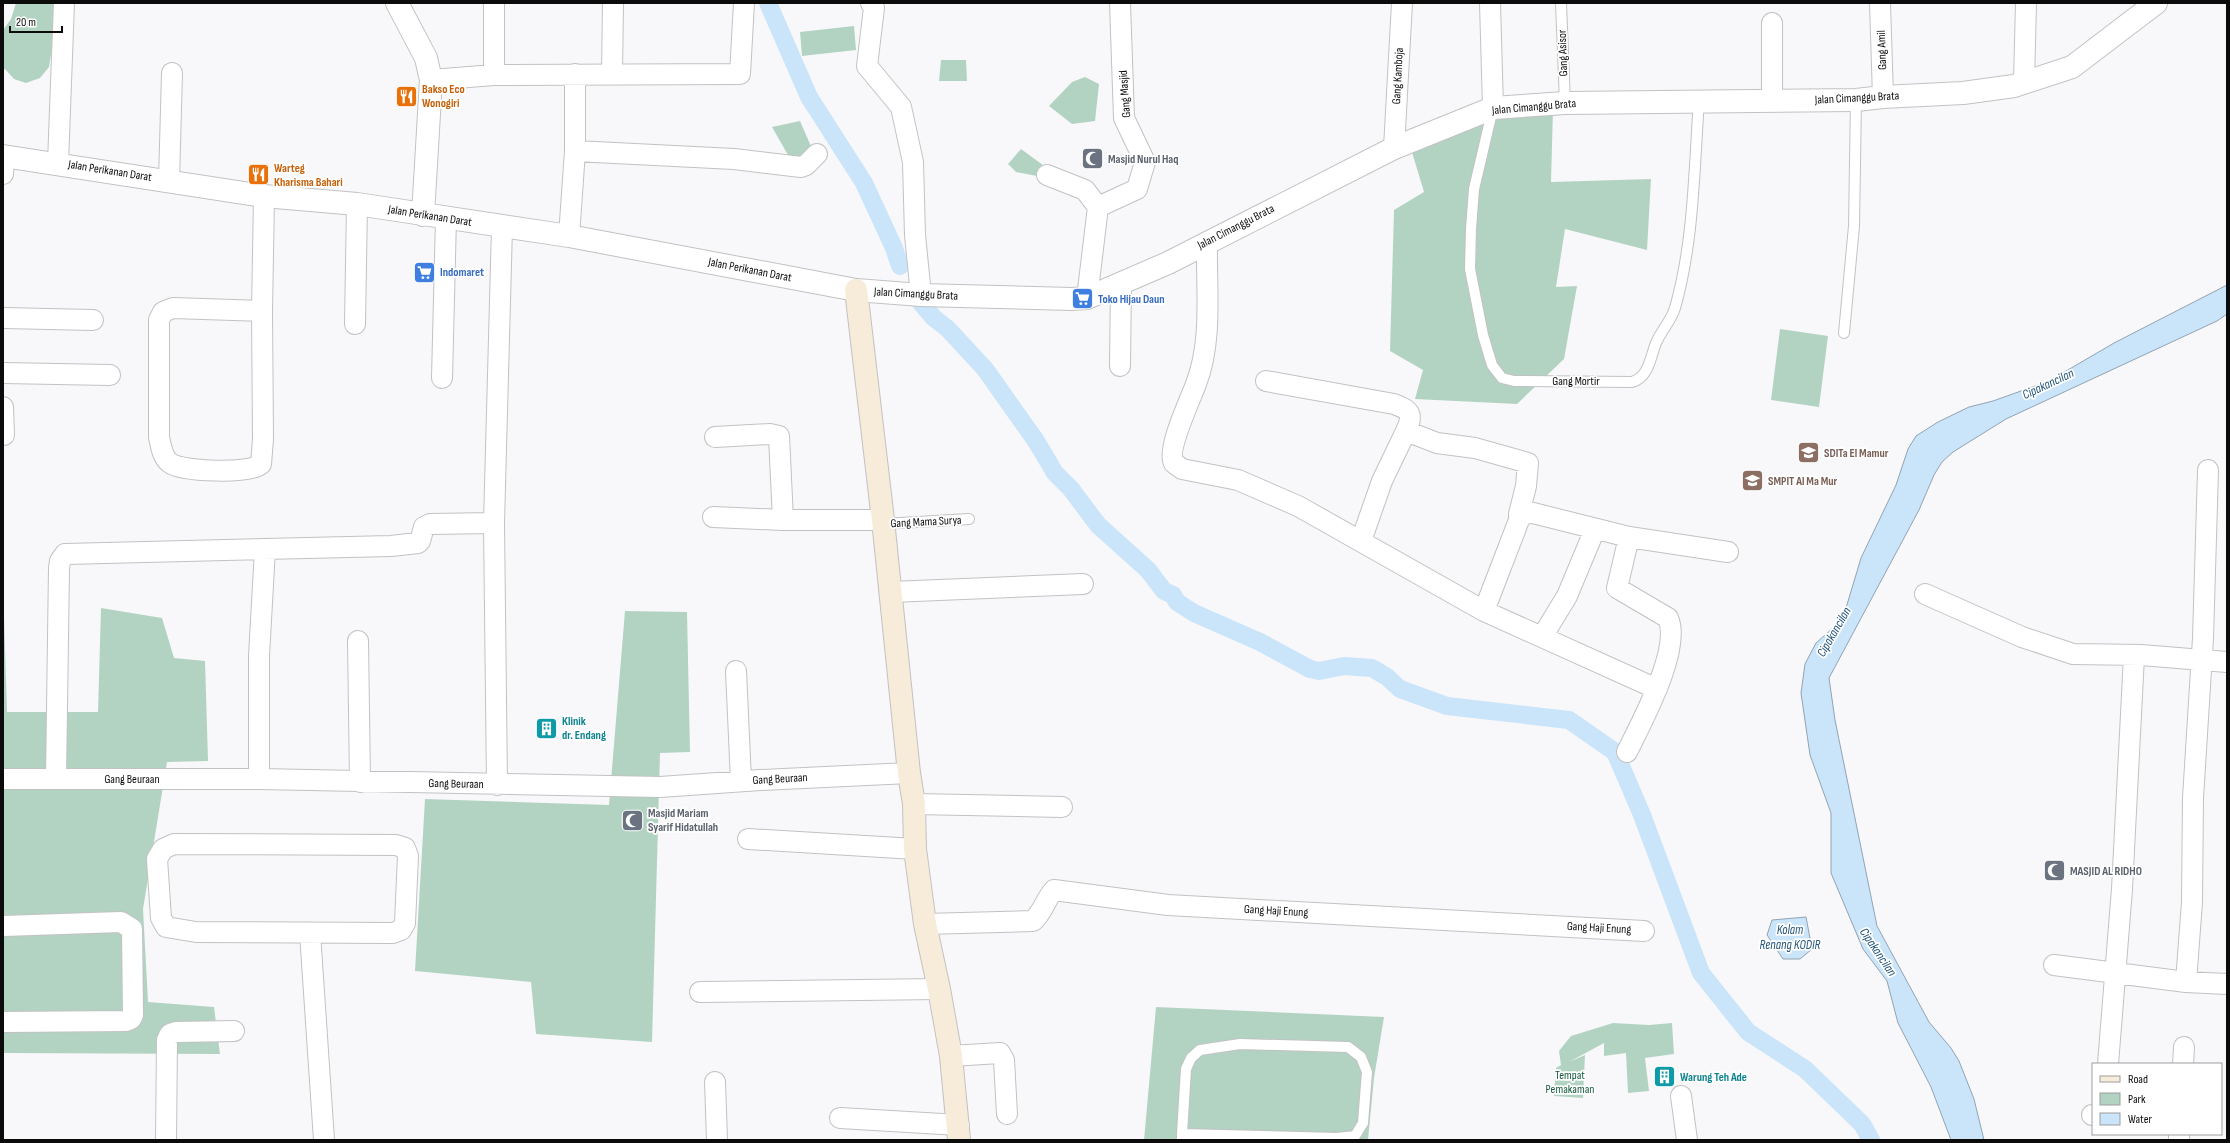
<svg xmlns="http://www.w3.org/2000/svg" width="2230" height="1143" font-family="'Sofia Sans Condensed',sans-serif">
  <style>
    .green { fill: #b3d3c2 }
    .water { fill: #cae4fa; stroke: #91a3b3 }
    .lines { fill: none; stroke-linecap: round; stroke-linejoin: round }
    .canal { stroke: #cae4fa; stroke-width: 18 }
    .service-casing { stroke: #c2c2c4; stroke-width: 12 }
    .minor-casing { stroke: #c2c2c4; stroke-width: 22 }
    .tertiary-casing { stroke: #c2c2c4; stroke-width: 24 }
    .secondary-casing { stroke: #c2c2c4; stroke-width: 24 }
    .service { stroke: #fff; stroke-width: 10 }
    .minor { stroke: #fff; stroke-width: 20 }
    .tertiary { stroke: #fff; stroke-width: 22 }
    .secondary { stroke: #f7ebd9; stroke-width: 22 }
    .labels { text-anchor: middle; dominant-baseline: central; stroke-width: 3.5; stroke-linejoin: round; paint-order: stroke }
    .street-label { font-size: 12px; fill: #0b0b0c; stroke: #fff }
    .food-label { font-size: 12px; font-weight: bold; fill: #c56008; stroke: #fff; text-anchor: start }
    .worship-label { font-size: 12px; font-weight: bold; fill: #5b616d; stroke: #fff; text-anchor: start }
    .shop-label { font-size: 12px; font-weight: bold; fill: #366cbe; stroke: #fff; text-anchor: start }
    .education-label { font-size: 12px; font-weight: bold; fill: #785e54; stroke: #fff; text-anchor: start }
    .culture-label { font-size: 12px; font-weight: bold; fill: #0d838f; stroke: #fff; text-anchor: start }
    .park-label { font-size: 12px; fill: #15593d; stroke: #fff }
    .water-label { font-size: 13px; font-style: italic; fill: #23557a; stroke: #fff }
  </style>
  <rect width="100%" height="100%" fill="#f8f8fa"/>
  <path class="green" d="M 16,3 L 59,3 L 49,67 L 40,78 L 26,83 L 14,79 L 5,69 L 3,70 L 3,30 L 11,19 Z
    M 854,26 L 856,50 L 802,56 L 800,32 Z
    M 941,60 L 966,60 L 967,81 L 939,81 Z
    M 1085,77 L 1099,84 L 1095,121 L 1072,124 L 1049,106 L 1072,82 Z
    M 1553,109 L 1551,182 L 1651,179 L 1647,250 L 1565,229 L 1556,287 L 1577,286 L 1564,359 L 1517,404 L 1415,399 L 1423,370 L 1390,351 L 1394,210 L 1424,192 L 1411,149 L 1473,124 Z
    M 800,121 L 813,151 L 792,162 L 772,127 Z
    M 1021,149 L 1047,168 L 1037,176 L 1016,172 L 1008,164 Z
    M 1780,329 L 1828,336 L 1819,407 L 1771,400 Z
    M 3,584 L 7,712 L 98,712 L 101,608 L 162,618 L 174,658 L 205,661 L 208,761 L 167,762 L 143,909 L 148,1002 L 214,1007 L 220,1054 L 3,1053 Z
    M 625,611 L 687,612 L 690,752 L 660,753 L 652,1042 L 536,1034 L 531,982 L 415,971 L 425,799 L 609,805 Z
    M 1156,1007 L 1384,1017 L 1374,1078 L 1368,1140 L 1144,1140 Z
    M 1613,1023 L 1649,1025 L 1672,1023 L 1674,1054 L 1645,1058 L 1649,1091 L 1628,1093 L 1626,1053 L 1604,1056 L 1604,1043 L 1569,1062 L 1585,1055 L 1583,1098 L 1554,1096 L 1556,1068 L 1561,1065 L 1559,1051 L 1571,1036 Z"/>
  <path class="water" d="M 2227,285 L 2227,314 L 2217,321 L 2006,419 L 1953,452 L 1942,462 L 1934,475 L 1919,510 L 1829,678 L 1835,720 L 1877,926 L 1929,1022 L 1951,1048 L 1959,1061 L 1974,1099 L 1984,1140 L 1951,1140 L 1931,1087 L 1898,1023 L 1887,981 L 1863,949 L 1831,873 L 1831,813 L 1810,755 L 1801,693 L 1805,664 L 1816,643 L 1834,627 L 1846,608 L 1861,558 L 1896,485 L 1908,449 L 1916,436 L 1938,422 L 1969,407 L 1993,401 L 2049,381 L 2114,343 Z
    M 1806,917 L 1812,949 L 1800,959 L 1783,959 L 1767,935 L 1772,920 Z"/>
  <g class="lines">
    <path class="canal" d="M 768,3 L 809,97 L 864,183 L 894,248 L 900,266
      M 921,303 L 934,318 L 948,329 L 985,369 L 1036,441 L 1055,473 L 1071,489 L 1098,525 L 1148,570 L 1164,591 L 1173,595 L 1177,602 L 1194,613 L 1260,642 L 1310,669 L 1319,671 L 1344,666 L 1372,668 L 1387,677 L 1400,689 L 1447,706 L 1569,720 L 1615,752 L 1642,815 L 1701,973 L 1748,1032 L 1805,1069 L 1862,1124 L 1871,1140"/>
    <defs>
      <path id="service" d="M 1561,3 L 1565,103
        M 1493,108 L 1474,189 L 1471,229 L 1470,269 L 1483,335 L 1492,365 L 1502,378 L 1514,381 L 1632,382 C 1649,377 1650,358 1656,343 C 1661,331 1671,321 1675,308 C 1694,241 1694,170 1699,100
        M 1844,333 L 1854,226 L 1856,100
        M 883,524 L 969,519
        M 1182,1140 L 1182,1134 L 1186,1069 L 1191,1058 L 1200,1050 L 1240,1044 L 1348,1047 L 1361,1057 L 1367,1072 L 1363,1123 L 1355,1136 L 1337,1138 L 1182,1134"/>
      <path id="minor" d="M 494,3 L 494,75
        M 871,3 L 874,8 L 867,66 L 901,107 L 913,162 L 915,235 L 921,295
        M 1490,3 L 1493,108
        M 1880,3 L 1883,97
        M 1772,23 L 1772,101
        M 612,73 L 613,3
        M 431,80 L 494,75 L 740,74 L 744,3
        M 2024,83 L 2026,3
        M 1394,148 L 1402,3
        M 575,151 L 734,159 L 801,167 L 806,165 L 817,154
        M 58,163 L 64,3
        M 3,174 L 4,156
        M 1047,175 L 1085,190 L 1098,207
        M 169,181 L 172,73
        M 1098,207 L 1137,189 L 1145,162 L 1124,118 L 1120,3
        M 569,236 L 575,151 L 575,74
        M 1207,242 C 1206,288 1213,340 1196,384 C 1191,398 1166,450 1174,463 C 1176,465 1180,467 1182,469 L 1238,480 L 1298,506 L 1484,611 L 1657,689
        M 1087,298 L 1098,207
        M 262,311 L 173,308 L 163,312 L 159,320 L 159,437 C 161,446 162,457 170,463 C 182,472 251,474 261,464 L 263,439 L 262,311 L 264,196
        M 3,318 L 93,320
        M 355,324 L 357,204
        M 1120,366 L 1121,283
        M 3,373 L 110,375
        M 442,378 L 446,218
        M 1266,381 L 1394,404 C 1410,410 1414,414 1406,431 L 1437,443 L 1475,448 L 1528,463 L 1526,486 L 1519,514
        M 3,407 L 4,435
        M 715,437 L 770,434 L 779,436 L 783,520
        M 713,517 L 783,520 L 883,520
        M 1361,541 L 1382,481 L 1406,431
        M 891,592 L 1083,584
        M 1925,594 L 2022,637 L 2073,654 L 2141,655 L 2227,662
        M 1484,611 L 1519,520 L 1519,514 L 1533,513 L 1629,537
        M 1542,637 L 1567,596 L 1595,529
        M 358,641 L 360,782
        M 736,671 L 741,781
        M 1627,752 C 1641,723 1682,649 1668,618 L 1617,588 L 1629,537 L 1728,552
        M 3,779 L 259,779 L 660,787 L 760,780 L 909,773
        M 56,779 L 59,568 L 60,561 L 65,554 L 391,546 L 418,543 L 420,541 L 424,527 L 430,524 L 494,523
        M 259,779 L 259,656 L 265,549
        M 497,785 L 494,523 L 502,227
        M 914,804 L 1062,807
        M 748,839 L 915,849
        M 174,844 L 396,845 L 405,848 L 408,856 L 405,923 L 401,930 L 393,933 L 196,932 L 166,927 L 161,918 L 157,859 L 163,849 Z
        M 925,924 L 1033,921 C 1043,912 1045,900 1054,890 L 1168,905 L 1644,931
        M 3,926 L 121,922 L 132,929 L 133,1015 L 131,1019 L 126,1021 L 3,1022
        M 310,933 L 324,1140
        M 2054,965 L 2186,982 L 2227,984
        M 2186,982 L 2192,902 L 2193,798 L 2203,638 L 2208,470
        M 700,992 L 939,989
        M 951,1056 L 1000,1053 L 1004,1060 L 1007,1114
        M 2108,1064 L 2122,889 L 2134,656
        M 2183,1064 L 2184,1047
        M 715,1082 L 717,1140
        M 1681,1096 L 1687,1140
        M 2092,1115 L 2093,1115
        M 840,1118 L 959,1125
        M 166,1140 L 167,1040 L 170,1034 L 176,1032 L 234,1031
        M 2179,1140 L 2179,1134"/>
      <path id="tertiary" d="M 397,3 L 426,58 L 431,80 L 423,215
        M 3,156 L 264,196 L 357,204 L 569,236 L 856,290 L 921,295 L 1071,299 L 1087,298 L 1168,263 L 1394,148 L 1493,108 L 1565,103 L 1856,100 L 1883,97 L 1963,93 L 2014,86 L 2072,67 L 2156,3"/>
      <path id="secondary" d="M 856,290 L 883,520 L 909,773 L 914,804 L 915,849 L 925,924 L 939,989 L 951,1056 L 959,1140"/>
    </defs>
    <use href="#service" class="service-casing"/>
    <use href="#minor" class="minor-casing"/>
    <use href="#tertiary" class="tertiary-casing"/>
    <use href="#secondary" class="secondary-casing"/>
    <use href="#service" class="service"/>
    <use href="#minor" class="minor"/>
    <use href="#tertiary" class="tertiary"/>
    <use href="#secondary" class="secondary"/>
  </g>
  <defs>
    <symbol id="restaurant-square" viewBox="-11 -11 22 22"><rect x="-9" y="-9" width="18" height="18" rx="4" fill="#e8710a" stroke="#fff"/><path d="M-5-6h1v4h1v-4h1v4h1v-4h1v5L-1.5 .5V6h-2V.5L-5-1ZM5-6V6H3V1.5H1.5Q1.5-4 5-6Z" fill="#fff"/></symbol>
    <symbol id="mosque-square" viewBox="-11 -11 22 22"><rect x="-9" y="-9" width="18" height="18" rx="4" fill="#6b7280" stroke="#fff"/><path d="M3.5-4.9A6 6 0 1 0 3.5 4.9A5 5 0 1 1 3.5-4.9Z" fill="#fff"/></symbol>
    <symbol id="supermarket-square" viewBox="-11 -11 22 22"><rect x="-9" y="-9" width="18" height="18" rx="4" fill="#3f7fe0" stroke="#fff"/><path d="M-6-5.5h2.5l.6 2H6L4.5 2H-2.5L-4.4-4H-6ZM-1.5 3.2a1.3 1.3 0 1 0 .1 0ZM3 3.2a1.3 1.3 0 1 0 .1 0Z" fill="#fff"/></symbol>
    <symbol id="school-square" viewBox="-11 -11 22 22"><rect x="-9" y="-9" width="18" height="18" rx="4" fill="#8d6e63" stroke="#fff"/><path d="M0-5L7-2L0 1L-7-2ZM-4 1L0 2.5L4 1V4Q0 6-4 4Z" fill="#fff"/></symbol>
    <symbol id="building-square" viewBox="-11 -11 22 22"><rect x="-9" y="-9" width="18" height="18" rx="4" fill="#0f9aa8" stroke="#fff"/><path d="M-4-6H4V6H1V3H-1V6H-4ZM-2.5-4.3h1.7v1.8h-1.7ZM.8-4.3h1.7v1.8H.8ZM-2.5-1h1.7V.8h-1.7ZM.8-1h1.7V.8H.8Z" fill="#fff"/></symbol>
  </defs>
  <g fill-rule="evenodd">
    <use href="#restaurant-square" x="394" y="84" width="25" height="25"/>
    <use href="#mosque-square" x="1080" y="146" width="25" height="25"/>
    <use href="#restaurant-square" x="246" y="162" width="25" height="25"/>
    <use href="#supermarket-square" x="412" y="260" width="25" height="25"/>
    <use href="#supermarket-square" x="1070" y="286" width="25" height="25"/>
    <use href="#school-square" x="1796" y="440" width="25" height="25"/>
    <use href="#school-square" x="1740" y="468" width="25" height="25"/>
    <use href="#building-square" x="534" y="716" width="25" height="25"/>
    <use href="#mosque-square" x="620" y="808" width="25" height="25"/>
    <use href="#mosque-square" x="2042" y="858" width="25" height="25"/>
    <use href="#building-square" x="1652" y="1064" width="25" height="25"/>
  </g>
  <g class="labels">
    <g class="street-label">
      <text transform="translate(1882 50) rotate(-92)">Gang Amil</text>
      <text transform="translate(1563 53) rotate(-92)">Gang Asisor</text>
      <text transform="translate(1398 76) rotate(-87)">Gang Kamboja</text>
      <text transform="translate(1125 94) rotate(-94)">Gang Masjid</text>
      <text transform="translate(1857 98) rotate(-3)">Jalan Cimanggu Brata</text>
      <text transform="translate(1534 107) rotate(-5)">Jalan Cimanggu Brata</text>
      <text transform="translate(110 171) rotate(9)">Jalan Perikanan Darat</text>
      <text transform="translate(430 216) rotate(9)">Jalan Perikanan Darat</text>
      <text transform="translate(1236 227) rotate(-27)">Jalan Cimanggu Brata</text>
      <text transform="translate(750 270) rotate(11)">Jalan Perikanan Darat</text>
      <text transform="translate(916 294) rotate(3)">Jalan Cimanggu Brata</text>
      <text x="1576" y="381">Gang Mortir</text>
      <text transform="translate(926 522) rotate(-3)">Gang Mama Surya</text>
      <text x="132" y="779">Gang Beuraan</text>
      <text transform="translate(780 779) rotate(-3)">Gang Beuraan</text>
      <text transform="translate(456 784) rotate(1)">Gang Beuraan</text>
      <text transform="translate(1276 911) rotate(3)">Gang Haji Enung</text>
      <text transform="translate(1599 928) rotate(3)">Gang Haji Enung</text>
    </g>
    <g class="food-label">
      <text x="422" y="89">Bakso Eco<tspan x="422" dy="14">Wonogiri</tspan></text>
      <text x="274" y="168">Warteg<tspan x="274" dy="14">Kharisma Bahari</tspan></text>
    </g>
    <g class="worship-label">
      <text x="1108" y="159">Masjid Nurul Haq</text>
      <text x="648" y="813">Masjid Mariam<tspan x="648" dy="14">Syarif Hidatullah</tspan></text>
      <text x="2070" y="871">MASJID AL RIDHO</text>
    </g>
    <g class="shop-label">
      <text x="440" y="272">Indomaret</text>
      <text x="1098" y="299">Toko Hijau Daun</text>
    </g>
    <g class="education-label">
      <text x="1824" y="453">SDITa El Mamur</text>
      <text x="1768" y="481">SMPIT Al Ma Mur</text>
    </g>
    <g class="culture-label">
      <text x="562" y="721">Klinik<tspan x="562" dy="14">dr. Endang</tspan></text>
      <text x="1680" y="1077">Warung Teh Ade</text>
    </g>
    <g class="park-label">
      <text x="1570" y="1075">Tempat<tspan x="1570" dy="14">Pemakaman</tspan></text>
    </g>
    <g class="water-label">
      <text transform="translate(2048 384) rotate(-25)">Cipakancilan</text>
      <text transform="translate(1834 632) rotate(-60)">Cipakancilan</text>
      <text x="1790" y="930">Kolam<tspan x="1790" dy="15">Renang KODIR</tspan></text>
      <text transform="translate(1878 952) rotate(56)">Cipakancilan</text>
    </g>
  </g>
  <rect width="2230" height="1143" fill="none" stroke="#0b0b0c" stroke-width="8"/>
  <rect x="2092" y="1063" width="130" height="72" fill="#ffffff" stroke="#9d9d9e"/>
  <rect x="2100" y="1076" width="20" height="6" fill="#f7ebd9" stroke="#9d9d9e"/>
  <text x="2128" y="1083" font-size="12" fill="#0b0b0c">Road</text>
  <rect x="2100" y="1093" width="20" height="12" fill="#b3d3c2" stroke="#9d9d9e"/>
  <text x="2128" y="1103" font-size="12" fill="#0b0b0c">Park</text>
  <rect x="2100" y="1113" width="20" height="12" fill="#cae4fa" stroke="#9d9d9e"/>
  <text x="2128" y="1123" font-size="12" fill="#0b0b0c">Water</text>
  <path d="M10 26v6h52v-6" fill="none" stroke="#0b0b0c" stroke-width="2"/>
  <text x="16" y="26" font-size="12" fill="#0b0b0c" stroke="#ffffff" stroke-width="3" paint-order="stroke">20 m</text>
</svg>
